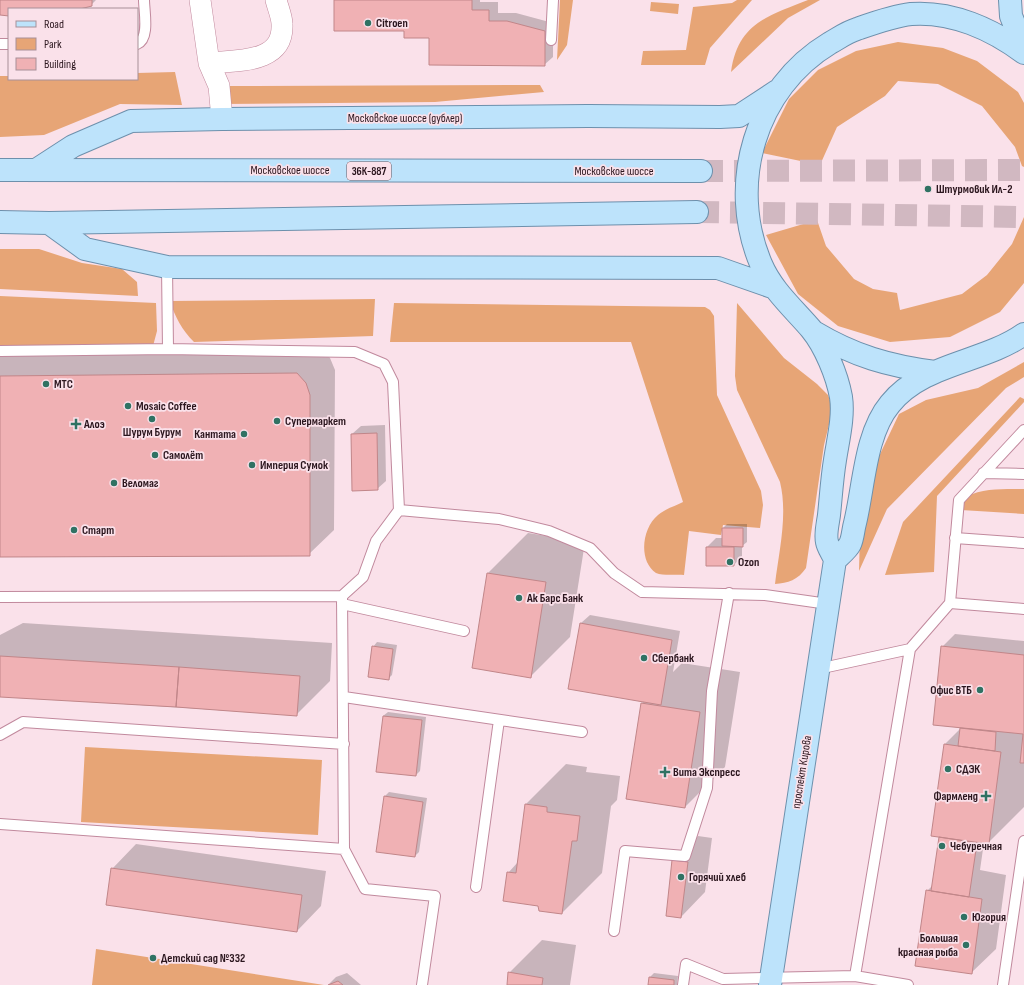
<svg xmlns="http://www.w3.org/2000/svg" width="1024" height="985" font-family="'Sofia Sans Condensed',sans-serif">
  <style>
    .green { fill: #e7a576 }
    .shadow { fill: #0003 }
    .building { fill: #f0b1b4; stroke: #c18689 }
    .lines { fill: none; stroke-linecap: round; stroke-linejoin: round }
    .primary-tunnel { stroke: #d1b8c1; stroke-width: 22; stroke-dasharray: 22 11; stroke-linecap: butt }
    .service-casing { stroke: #c1899d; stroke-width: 12 }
    .minor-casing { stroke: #c1899d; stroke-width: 22 }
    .primary-casing { stroke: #6d90ac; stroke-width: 24 }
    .service { stroke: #fff; stroke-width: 10 }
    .minor { stroke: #fff; stroke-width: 21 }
    .primary { stroke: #bde3fb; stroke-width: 22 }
    .poi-dot { fill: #307263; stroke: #fae1ea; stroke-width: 1.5 }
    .labels { text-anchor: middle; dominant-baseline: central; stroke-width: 3.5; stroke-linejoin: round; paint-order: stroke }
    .shield { fill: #fae1ea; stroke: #69535b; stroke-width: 1 }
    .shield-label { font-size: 11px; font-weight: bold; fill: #2b161e }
    .poi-label { font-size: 12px; font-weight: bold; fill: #2b161e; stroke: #fae1ea; text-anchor: start }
    .street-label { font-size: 12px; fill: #2b161e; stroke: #fae1ea }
  </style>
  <rect width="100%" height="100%" fill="#fae1ea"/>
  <path class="green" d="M 560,0 L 573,0 L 567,45 L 557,60 Z
    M 737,0 L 752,0 L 710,48 L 705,65 L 641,65 L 643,51 L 686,50 L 693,7 L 732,3 Z
    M 808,0 L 820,0 L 788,18 L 731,72 C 738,23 768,16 808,0 Z
    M 651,2 L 679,4 L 678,14 L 650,11 Z
    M 898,42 L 943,48 L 977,61 L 1018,92 L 1024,103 L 1024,167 L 1022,166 L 1015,147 L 982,106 L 938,84 L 898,81 L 885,96 L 837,127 L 820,165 L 762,153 L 789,99 L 818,70 L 856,51 Z
    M 175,72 L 182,105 L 120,104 L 44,135 L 0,137 L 0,76 L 9,76 L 9,79 L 137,79 L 137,73 Z
    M 540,85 L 544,92 L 435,102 L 221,104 L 219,86 Z
    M 1024,217 L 1024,283 L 1000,312 L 950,337 L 890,342 L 838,326 L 798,294 L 766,235 L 817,220 L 826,246 L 854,279 L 873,289 L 897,293 L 900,310 L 962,294 L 987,275 L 1012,244 Z
    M 0,249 L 39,249 L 82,263 L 122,269 L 137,282 L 138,296 L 0,289 Z
    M 0,296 L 156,303 L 157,331 L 153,346 L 0,347 Z
    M 375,299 L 373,336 L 194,342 C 182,330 175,317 170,301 Z
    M 394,303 L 705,307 L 710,310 L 714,316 L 717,395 L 761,491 L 763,505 L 760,528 L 723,525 L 721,535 L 689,531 L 684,575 C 677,574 663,576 656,573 C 638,561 642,528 658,515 C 665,509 675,506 683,502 L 631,342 L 390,342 Z
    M 737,303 L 784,358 L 817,384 L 828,395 L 831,403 L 832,412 L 824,445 L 806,568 C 798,580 788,583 775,584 C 779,551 788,515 780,482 L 737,390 L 735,376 Z
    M 1024,362 L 1024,377 L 1006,388 L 887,509 L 859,571 L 860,533 L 873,469 L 899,414 L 926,400 L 978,388 Z
    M 1020,397 L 1024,399 L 1024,402 L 937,496 L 934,572 L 885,575 L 903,522 Z
    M 1024,489 L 1024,514 L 961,510 C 962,505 963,499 968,496 C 982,488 1008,489 1024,489 Z
    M 85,747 L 322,760 L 318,835 L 81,822 Z
    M 96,949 L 324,985 L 92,985 Z"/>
  <path class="shadow" d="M 0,0 L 96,0 L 91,5 L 77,9 L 9,9 L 9,15 L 0,14 Z
    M 335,0 L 480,0 L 480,2 L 498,2 L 498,13 L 516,13 L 553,23 L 553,57 L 544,65 L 430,37 L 405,30 Z
    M 322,348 L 330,358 L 335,370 L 334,530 L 309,554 L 0,556 L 0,352 Z
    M 385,425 L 386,481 L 377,489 L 352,434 L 361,426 Z
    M 727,524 L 747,524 L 747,542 L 742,546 L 742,556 L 734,565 L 707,565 L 707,547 L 716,538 L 723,538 L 723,528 Z
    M 528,533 L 585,542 L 570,637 L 530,677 L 473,668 L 488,573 Z
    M 590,615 L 680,631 L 673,672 L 682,663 L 740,672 L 725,767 L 685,807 L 642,703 L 644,701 L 581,623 Z
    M 23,623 L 332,643 L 330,681 L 296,715 L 0,696 L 0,635 Z
    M 955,634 L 1024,641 L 1024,807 L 988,843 L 984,842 L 980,870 L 1006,875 L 996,949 L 971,973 L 927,891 L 933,885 L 940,837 L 945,744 L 962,727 L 942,647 Z
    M 377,642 L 397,645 L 392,675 L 388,679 L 373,647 Z
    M 388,712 L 426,717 L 420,771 L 416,775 L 383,716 Z
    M 566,764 L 587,767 L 586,772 L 620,776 L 617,800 L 611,806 L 602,873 L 562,913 L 539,905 L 508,873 L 518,862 L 526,804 Z
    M 389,792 L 427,798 L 419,852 L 415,856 L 384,797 Z
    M 698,836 L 712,838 L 705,892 L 681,917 L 673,860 Z
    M 136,844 L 326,871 L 321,906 L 297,931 L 112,869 Z
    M 542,940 L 576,945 L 570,985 L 508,985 L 509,973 Z
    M 347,973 L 361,985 L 328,985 L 336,977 Z
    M 654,973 L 678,976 L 677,985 L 649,985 L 650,977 Z"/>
  <path class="building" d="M 0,0 L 92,0 L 92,6 L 80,9 L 9,9 L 9,16 L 0,15 Z
    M 334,0 L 472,0 L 472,10 L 489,10 L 489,21 L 507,21 L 545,31 L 545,66 L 429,65 L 429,38 L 404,38 L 404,31 L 334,31 Z
    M 297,373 L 306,383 L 310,395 L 310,556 L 0,557 L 0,376 Z
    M 377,433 L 378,490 L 352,491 L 351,434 Z
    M 722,528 L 743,528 L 743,547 L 722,546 Z
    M 706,547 L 734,547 L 734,566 L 706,566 Z
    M 487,573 L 546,582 L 531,678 L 472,668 Z
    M 580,623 L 672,640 L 661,705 L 568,689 Z
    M 372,646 L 393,649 L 389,680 L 368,677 Z
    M 941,646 L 1024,655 L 1024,763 L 1020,763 L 1023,734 L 933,725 Z
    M 0,656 L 179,667 L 176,707 L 0,697 Z
    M 179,667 L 300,676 L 297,716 L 176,707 Z
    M 641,703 L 700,712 L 685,808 L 626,799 Z
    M 383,716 L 422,720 L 416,776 L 376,772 Z
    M 960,728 L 996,732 L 995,751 L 958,746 Z
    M 944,744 L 1001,752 L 989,844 L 931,836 Z
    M 384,796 L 423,802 L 415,857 L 376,852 Z
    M 525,804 L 547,807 L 547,812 L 580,816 L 577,841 L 572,841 L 562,914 L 539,911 L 538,906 L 503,901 L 507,872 L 516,873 Z
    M 939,837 L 977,843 L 969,897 L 931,891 Z
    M 672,860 L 688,862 L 681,918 L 666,916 Z
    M 111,868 L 302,895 L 297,932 L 106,905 Z
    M 926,890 L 982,899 L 972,974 L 915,966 Z
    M 508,972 L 543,978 L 542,985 L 507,985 Z
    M 649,977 L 674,980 L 674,985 L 648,985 Z
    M 338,981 L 343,985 L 328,985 Z"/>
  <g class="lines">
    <path class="primary-tunnel" d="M 701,171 L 1024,170
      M 697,212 L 1024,217"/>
    <defs>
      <path id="service" d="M 551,40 L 553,0
        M 0,44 L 9,44
        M 137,44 C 150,39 144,11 144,0
        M 167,267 L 168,349
        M 0,351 L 168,349 L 355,352 L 384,364 L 393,382 L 399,510
        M 1024,430 L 959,500 L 950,603 L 1024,609
        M 983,473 L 1024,474
        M 955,538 L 1024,543
        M 342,596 L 344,849
        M 0,597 L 342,596 L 363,577 L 376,541 L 399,510 L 499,519 L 549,531 L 590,548 L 614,573 L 642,592 L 765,595 L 828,604
        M 342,604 L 464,631
        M 818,669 L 910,649 L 950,603
        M 344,697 L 582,732
        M 0,735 L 23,722 L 344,744
        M 0,824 L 344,849 L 365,889 L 435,896 L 422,985
        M 476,887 L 499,720
        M 614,931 L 625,851 L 685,856 L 707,788 L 712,691 L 729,593
        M 855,976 L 910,649
        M 683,985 L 686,964 L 723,979 L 855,976 L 908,985
        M 1003,985 L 1024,841"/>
      <path id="minor" d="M 200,0 L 209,63 L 219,86 L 222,119
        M 209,63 C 237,60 284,64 282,24 C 282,17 278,8 276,0"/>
      <path id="primary" d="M 1010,0 L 1011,16 L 1024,48
        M 0,170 L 701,171
        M 36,170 L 73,146 L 131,121 L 222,119 L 588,116 L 720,117 L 739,116 L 777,91
        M 0,222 L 49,223 L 697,212
        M 49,223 L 85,249 L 167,267 L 718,268 L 775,288
        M 814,332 C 854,356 889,366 935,372
        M 835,560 C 833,554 828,548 827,542 C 825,534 828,523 829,515 C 831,496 832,478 835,460 C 838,440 844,417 841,397 C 837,375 825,346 811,329 C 793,308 772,290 761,264 C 727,184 755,88 830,43 C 839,38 847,32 857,29 C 874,23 893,16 911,14 C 952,11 992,29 1024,53
        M 835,560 C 840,555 847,550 850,544 C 853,538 853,530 855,523 C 864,486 865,434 890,404 C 923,363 983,363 1024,334
        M 770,985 L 835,560"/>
    </defs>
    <use href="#service" class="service-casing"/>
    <use href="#minor" class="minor-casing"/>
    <use href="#primary" class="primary-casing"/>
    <use href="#service" class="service"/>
    <use href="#minor" class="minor"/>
    <use href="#primary" class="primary"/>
  </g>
  <g class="poi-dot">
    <circle cx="368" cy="23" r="4"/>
    <circle cx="928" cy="189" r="4"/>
    <circle cx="46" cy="384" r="4"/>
    <circle cx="128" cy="406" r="4"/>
    <circle cx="152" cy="419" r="4"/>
    <circle cx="277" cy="421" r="4"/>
    <path d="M74 418h4v4h4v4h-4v4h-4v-4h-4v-4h4z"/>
    <circle cx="244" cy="434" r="4"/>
    <circle cx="155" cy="455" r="4"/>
    <circle cx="252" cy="465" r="4"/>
    <circle cx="114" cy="483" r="4"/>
    <circle cx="74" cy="530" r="4"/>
    <circle cx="730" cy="562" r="4"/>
    <circle cx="519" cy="598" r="4"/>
    <circle cx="644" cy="658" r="4"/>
    <circle cx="980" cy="690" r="4"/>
    <circle cx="948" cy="769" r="4"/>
    <path d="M663 766h4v4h4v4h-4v4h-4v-4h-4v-4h4z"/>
    <path d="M984 790h4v4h4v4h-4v4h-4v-4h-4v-4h4z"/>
    <circle cx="942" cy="846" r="4"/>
    <circle cx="681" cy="877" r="4"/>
    <circle cx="964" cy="917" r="4"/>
    <circle cx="966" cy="945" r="4"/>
    <circle cx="153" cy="958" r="4"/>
  </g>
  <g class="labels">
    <rect class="shield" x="347" y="162" width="44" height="18" rx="3"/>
    <g class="shield-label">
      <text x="369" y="171">36К-887</text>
    </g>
    <g class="poi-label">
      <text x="376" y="23">Citroen</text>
      <text x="936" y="189">Штурмовик Ил-2</text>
      <text x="54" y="384">МТС</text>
      <text x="136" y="406">Mosaic Coffee</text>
      <text x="285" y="421">Супермаркет</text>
      <text x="84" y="424">Алоэ</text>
      <text x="152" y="432" text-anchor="middle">Шурум Бурум</text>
      <text x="236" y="434" text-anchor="end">Кантата</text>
      <text x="163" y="455">Самолёт</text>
      <text x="260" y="465">Империя Сумок</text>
      <text x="122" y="483">Веломаг</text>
      <text x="82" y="530">Старт</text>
      <text x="738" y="562">Ozon</text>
      <text x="527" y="598">Ак Барс Банк</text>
      <text x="652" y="658">Сбербанк</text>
      <text x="972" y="690" text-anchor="end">Офис ВТБ</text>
      <text x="956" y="769">СДЭК</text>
      <text x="673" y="772">Вита Экспресс</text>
      <text x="978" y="796" text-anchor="end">Фармленд</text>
      <text x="950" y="846">Чебуречная</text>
      <text x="689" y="877">Горячий хлеб</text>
      <text x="972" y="917">Югория</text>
      <text x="958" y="938" text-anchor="end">Большая<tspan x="958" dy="14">красная рыба</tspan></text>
      <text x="161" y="958">Детский сад №332</text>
    </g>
    <g class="street-label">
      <text x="405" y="118">Московское шоссе (дублер)</text>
      <text x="290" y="170">Московское шоссе</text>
      <text x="614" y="171">Московское шоссе</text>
      <text transform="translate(802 772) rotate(-81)">проспект Кирова</text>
    </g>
  </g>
  <rect x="8" y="8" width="130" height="72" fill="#fae1ea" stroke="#a79098"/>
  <rect x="16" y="21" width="20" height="6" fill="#bde3fb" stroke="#a79098"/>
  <text x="44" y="28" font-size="12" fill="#2b161e">Road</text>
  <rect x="16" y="38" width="20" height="12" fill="#e7a576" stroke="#a79098"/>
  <text x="44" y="48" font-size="12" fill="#2b161e">Park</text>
  <rect x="16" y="58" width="20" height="12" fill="#f0b1b4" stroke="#a79098"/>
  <text x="44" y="68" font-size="12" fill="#2b161e">Building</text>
</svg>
